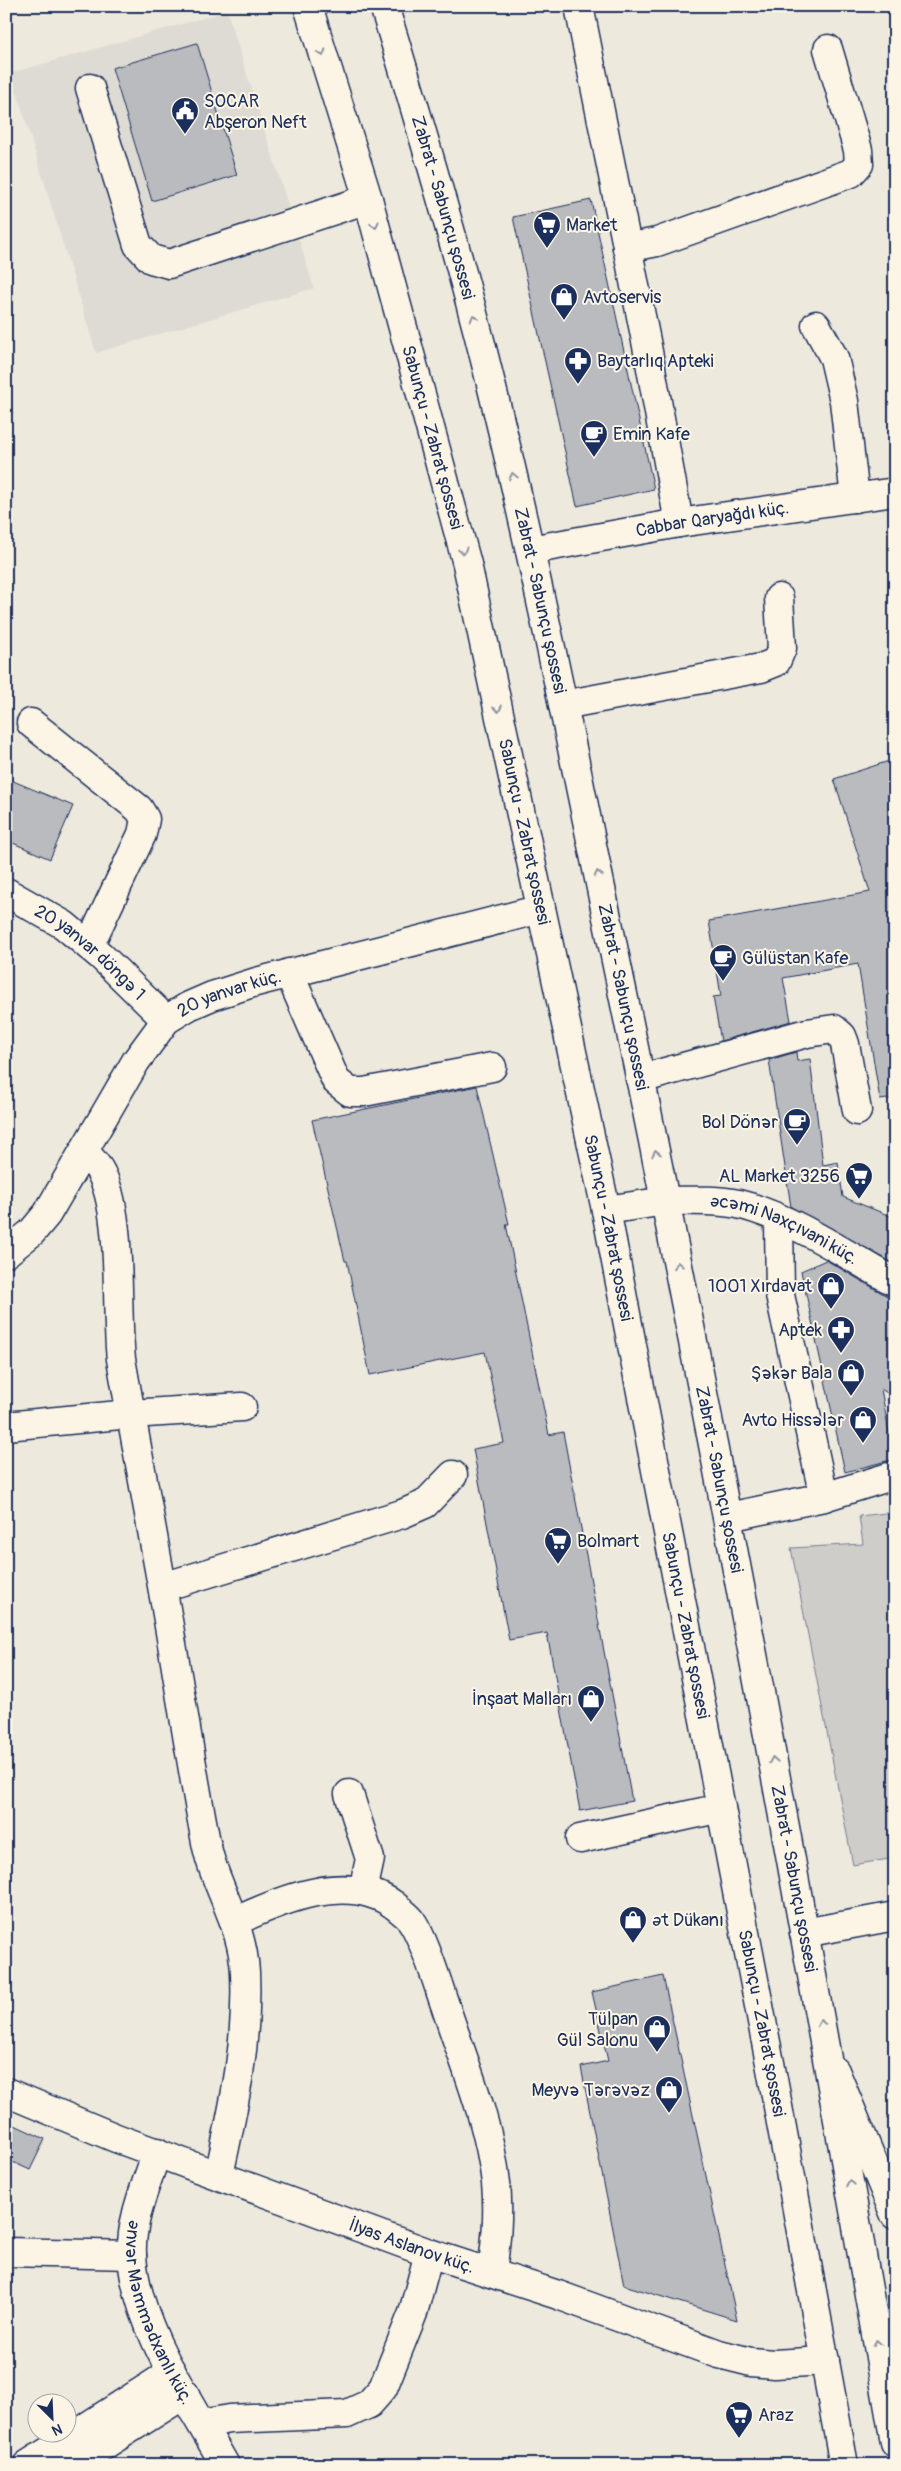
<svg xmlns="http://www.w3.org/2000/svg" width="901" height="2471" font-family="Pangolin,sans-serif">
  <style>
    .built { fill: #dedbd4 }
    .green { fill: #cfcdca; stroke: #757e94 }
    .building { fill: #babbbe; stroke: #1b2f5e }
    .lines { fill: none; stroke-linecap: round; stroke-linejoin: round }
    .minor-casing { stroke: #1b2f5e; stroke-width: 31 }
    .major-casing { stroke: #1b2f5e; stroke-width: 31 }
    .minor { stroke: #fcf5e5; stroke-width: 28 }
    .major { stroke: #fcf5e5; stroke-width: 28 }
    .oneway { stroke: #8c92a2 }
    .labels { text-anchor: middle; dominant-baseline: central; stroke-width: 4; stroke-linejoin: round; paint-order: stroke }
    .poi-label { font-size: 18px; fill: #1b2f5e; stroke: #fcf5e5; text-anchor: start }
    .street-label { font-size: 18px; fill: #1b2f5e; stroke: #fcf5e5 }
  </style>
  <rect width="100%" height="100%" fill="#eee9dd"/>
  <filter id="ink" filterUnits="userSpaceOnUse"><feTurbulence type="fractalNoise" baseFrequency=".02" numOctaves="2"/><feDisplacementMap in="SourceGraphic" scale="10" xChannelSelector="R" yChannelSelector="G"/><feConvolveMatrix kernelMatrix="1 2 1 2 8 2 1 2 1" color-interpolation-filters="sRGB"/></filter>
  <g filter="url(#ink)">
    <path class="built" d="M 227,11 L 314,288 L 96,353 L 11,73 Z"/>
    <path class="green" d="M 895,1512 L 895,1858 L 853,1865 L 791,1548 L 863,1544 L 859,1516 Z"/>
    <path class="building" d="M 197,43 L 237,175 L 152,201 L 112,68 Z
      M 591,200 L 654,489 L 577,506 L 513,217 Z
      M 895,759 L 895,1098 L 880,1100 L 858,964 L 783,978 L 791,1021 L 721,1041 L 713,997 L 721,996 L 709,921 L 870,892 L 834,779 Z
      M 6,778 L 73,806 L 50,859 L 6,840 Z
      M 796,1052 L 797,1061 L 810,1059 L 823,1165 L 838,1162 L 843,1197 L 895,1218 L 895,1264 L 791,1207 L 769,1060 Z
      M 477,1086 L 509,1224 L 506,1224 L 549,1435 L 563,1432 L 632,1801 L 580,1811 L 547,1633 L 509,1640 L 473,1449 L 504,1443 L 485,1352 L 370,1375 L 347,1261 L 345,1261 L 312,1120 Z
      M 826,1260 L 887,1296 L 895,1298 L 895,1398 L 881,1389 L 894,1459 L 845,1472 L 801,1271 Z
      M 663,1976 L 737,2320 L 624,2285 L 581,2067 L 608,2061 L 592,1992 Z
      M 6,2121 L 45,2139 L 30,2170 L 6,2159 Z"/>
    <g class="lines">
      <defs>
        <g id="minor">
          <path d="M 579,6 L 647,346 L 679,523"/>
          <path d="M 90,88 L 138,245 L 151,259 L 169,264 L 368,199"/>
          <path d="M 627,248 L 657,242 L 851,173 L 859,164 L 858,150 L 828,49"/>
          <path d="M 816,325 L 834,358 L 844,401 L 855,498"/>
          <path id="s1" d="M 530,550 L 679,523 L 895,492"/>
          <path d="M 563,705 L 761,668 L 776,662 L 782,648 L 779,598"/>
          <path d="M 31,723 L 139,809 L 145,819 L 142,834 L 89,946"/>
          <path id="s2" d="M 6,892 L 64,925 L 101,956 L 166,1020"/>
          <path d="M 289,973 L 336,1081 L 350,1092 L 364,1092 L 492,1067"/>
          <path d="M 640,1079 L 807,1033 L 834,1029 L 842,1036 L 845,1044 L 857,1111"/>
          <path d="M 85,1151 C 89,1157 95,1163 99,1169 C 124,1211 115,1308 121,1359 C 134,1435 149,1510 162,1586 C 177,1669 189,1754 205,1837 C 213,1886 243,1922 245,1973 C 248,2044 234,2106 219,2175"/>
          <path id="s3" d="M 666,1201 C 689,1201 714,1199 738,1204 C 790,1216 848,1256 895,1282"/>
          <path d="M 779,1220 L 780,1295 L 824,1497"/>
          <path id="s4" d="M 6,1253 L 32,1232 L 47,1214 L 136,1061 L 166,1020 L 189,1006 L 212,996 L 256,982 L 541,909"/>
          <path d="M 6,1426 L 130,1414 L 242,1407"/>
          <path d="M 728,1517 L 824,1497 L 895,1475"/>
          <path d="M 163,1587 L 402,1514 L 425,1504 L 453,1475"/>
          <path d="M 349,1794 L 370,1859 L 363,1891"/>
          <path d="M 580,1839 L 721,1808"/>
          <path d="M 236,1921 C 281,1900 348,1871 394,1905 C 399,1909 407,1915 411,1920 C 424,1938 437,1982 445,2005 C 464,2063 489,2121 496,2183 C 499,2214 496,2242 492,2273"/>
          <path d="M 804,1933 L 895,1916"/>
          <path d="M 835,2071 L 895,2215"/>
          <path id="s5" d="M 6,2092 L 116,2138 L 429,2253 L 558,2295 L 719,2354 L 751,2362 L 774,2364 L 825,2361"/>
          <path id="s6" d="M 157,2152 C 146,2185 130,2221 132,2256 C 137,2329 190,2402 225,2465"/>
          <path d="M 6,2252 L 132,2255"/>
          <path d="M 202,2424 L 229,2419 L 347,2414 L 369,2404 L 383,2388 L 413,2313 L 429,2253"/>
          <path d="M 27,2465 L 172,2372"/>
          <path d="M 73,2465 L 185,2394"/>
        </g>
        <g id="major">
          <path id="s7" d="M 308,6 L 368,199 L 467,564 L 606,1210 L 770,2063 L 844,2465"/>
          <path id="s8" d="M 384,6 C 422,130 459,254 490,380 C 541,586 581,795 625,1004 C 724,1482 811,1962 895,2443"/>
          <path d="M 606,1210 L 666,1201"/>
        </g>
      </defs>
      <use href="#minor" class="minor-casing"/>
      <use href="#major" class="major-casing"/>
      <use href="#minor" class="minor"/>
      <use href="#major" class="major"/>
    </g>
    <defs><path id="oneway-chevron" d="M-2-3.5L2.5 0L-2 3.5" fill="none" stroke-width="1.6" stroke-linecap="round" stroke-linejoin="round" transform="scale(1.25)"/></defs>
    <g class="oneway">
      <use href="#oneway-chevron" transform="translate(322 53) rotate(73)"/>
      <use href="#oneway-chevron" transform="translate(375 225) rotate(75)"/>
      <use href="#oneway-chevron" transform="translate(474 318) rotate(-105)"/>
      <use href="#oneway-chevron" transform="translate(513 476) rotate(-103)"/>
      <use href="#oneway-chevron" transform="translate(463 551) rotate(75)"/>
      <use href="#oneway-chevron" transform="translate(498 709) rotate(78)"/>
      <use href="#oneway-chevron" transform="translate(598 874) rotate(-102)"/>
      <use href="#oneway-chevron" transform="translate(656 1153) rotate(-102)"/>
      <use href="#oneway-chevron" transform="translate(678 1265) rotate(-101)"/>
      <use href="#oneway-chevron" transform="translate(773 1760) rotate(-100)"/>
      <use href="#oneway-chevron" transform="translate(821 2023) rotate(-101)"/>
      <use href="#oneway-chevron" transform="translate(850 2183) rotate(-100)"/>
      <use href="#oneway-chevron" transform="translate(877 2343) rotate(-100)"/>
    </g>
  </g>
  <defs>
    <symbol id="civic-pin" viewBox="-11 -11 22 30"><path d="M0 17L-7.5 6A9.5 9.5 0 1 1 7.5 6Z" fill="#1b2f5e" stroke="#fcf5e5"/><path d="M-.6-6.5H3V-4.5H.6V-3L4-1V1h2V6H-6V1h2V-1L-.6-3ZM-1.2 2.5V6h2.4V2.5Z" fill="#fff"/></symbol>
    <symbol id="supermarket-pin" viewBox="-11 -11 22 30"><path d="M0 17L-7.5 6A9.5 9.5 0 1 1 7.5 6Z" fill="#1b2f5e" stroke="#fcf5e5"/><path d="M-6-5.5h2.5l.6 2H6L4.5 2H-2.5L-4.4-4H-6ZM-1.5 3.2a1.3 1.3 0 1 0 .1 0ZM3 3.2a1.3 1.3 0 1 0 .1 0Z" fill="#fff"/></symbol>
    <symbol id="shop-pin" viewBox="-11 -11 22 30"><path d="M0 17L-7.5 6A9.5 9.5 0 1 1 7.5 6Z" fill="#1b2f5e" stroke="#fcf5e5"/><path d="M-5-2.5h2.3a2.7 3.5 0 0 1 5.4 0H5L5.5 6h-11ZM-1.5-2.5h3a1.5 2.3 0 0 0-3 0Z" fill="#fff"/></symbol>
    <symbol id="pharmacy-pin" viewBox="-11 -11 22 30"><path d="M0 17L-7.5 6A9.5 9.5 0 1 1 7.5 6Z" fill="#1b2f5e" stroke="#fcf5e5"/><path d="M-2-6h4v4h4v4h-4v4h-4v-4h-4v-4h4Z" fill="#fff"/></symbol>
    <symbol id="cafe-pin" viewBox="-11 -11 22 30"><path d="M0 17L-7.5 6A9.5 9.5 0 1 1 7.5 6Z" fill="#1b2f5e" stroke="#fcf5e5"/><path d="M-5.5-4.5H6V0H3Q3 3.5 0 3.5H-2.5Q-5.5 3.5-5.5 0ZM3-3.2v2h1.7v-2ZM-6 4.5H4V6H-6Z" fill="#fff"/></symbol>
  </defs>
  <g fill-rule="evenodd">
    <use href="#civic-pin" x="169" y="95" width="32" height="43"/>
    <use href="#supermarket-pin" x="531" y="209" width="32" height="43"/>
    <use href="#shop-pin" x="548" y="281" width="32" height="43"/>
    <use href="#pharmacy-pin" x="562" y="345" width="32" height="43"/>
    <use href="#cafe-pin" x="578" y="418" width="32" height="43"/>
    <use href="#cafe-pin" x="707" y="942" width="32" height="43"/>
    <use href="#cafe-pin" x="781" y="1106" width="32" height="43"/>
    <use href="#supermarket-pin" x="843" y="1160" width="32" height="43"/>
    <use href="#shop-pin" x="815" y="1270" width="32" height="43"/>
    <use href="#pharmacy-pin" x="825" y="1314" width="32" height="43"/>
    <use href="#shop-pin" x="835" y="1357" width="32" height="43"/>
    <use href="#shop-pin" x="847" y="1404" width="32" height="43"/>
    <use href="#supermarket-pin" x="542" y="1525" width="32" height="43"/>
    <use href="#shop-pin" x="575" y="1683" width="32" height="43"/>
    <use href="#shop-pin" x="617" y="1904" width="32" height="43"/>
    <use href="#shop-pin" x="641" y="2013" width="32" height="43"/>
    <use href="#shop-pin" x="653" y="2074" width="32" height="43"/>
    <use href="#supermarket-pin" x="723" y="2399" width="32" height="43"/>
  </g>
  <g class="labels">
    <g class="poi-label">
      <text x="204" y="101">SOCAR<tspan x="204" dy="21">Abşeron Neft</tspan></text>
      <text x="566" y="225">Market</text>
      <text x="583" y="297">Avtoservis</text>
      <text x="597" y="361">Baytarlıq Apteki</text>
      <text x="613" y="434">Emin Kafe</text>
      <text x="742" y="958">Gülüstan Kafe</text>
      <text x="778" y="1122" text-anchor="end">Bol Dönər</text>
      <text x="840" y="1176" text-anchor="end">AL Market 3256</text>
      <text x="812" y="1286" text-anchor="end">1001 Xırdavat</text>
      <text x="822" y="1330" text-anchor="end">Aptek</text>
      <text x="832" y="1373" text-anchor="end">Şəkər Bala</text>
      <text x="844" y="1420" text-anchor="end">Avto Hissələr</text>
      <text x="577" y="1541">Bolmart</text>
      <text x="572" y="1699" text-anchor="end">İnşaat Malları</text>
      <text x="652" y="1920">Ət Dükanı</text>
      <text x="638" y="2019" text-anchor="end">Tülpan<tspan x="638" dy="21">Gül Salonu</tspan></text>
      <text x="650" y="2090" text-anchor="end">Meyvə Tərəvəz</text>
      <text x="758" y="2415">Araz</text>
    </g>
    <g class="street-label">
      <text stroke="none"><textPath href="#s8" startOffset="210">Zabrat - Sabunçu şossesi</textPath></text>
      <text stroke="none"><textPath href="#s7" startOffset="449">Sabunçu - Zabrat şossesi</textPath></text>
      <text stroke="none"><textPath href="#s1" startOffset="185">Cabbar Qaryağdı küç.</textPath></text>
      <text stroke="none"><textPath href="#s8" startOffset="615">Zabrat - Sabunçu şossesi</textPath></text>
      <text stroke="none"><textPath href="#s7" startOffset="854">Sabunçu - Zabrat şossesi</textPath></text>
      <text stroke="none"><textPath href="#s2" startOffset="104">20 yanvar döngə 1</textPath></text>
      <text stroke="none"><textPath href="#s4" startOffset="354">20 yanvar küç.</textPath></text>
      <text stroke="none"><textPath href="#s8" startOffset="1020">Zabrat - Sabunçu şossesi</textPath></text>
      <text stroke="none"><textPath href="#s7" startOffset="1259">Sabunçu - Zabrat şossesi</textPath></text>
      <text stroke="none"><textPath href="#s3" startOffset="124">Əcəmi Naxçıvani küç.</textPath></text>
      <text stroke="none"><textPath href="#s8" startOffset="1512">Zabrat - Sabunçu şossesi</textPath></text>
      <text stroke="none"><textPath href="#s7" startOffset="1664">Sabunçu - Zabrat şossesi</textPath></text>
      <text stroke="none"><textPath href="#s8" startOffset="1918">Zabrat - Sabunçu şossesi</textPath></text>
      <text stroke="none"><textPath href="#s7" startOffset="2069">Sabunçu - Zabrat şossesi</textPath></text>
      <text stroke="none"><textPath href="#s5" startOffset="434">İlyas Aslanov küç.</textPath></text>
      <text stroke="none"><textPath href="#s6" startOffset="169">Ənvər Məmmədxanlı küç.</textPath></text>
    </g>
  </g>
  <rect width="901" height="2471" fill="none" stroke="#fcf5e5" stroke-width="25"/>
  <rect x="12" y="12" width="876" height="2446" fill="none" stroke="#1b2f5e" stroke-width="2" filter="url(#ink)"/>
  <g transform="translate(52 2418) rotate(156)"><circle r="24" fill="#fcf5e5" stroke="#a2a6af"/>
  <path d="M0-4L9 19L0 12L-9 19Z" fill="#1b2f5e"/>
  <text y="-8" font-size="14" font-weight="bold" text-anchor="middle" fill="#1b2f5e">N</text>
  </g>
</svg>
